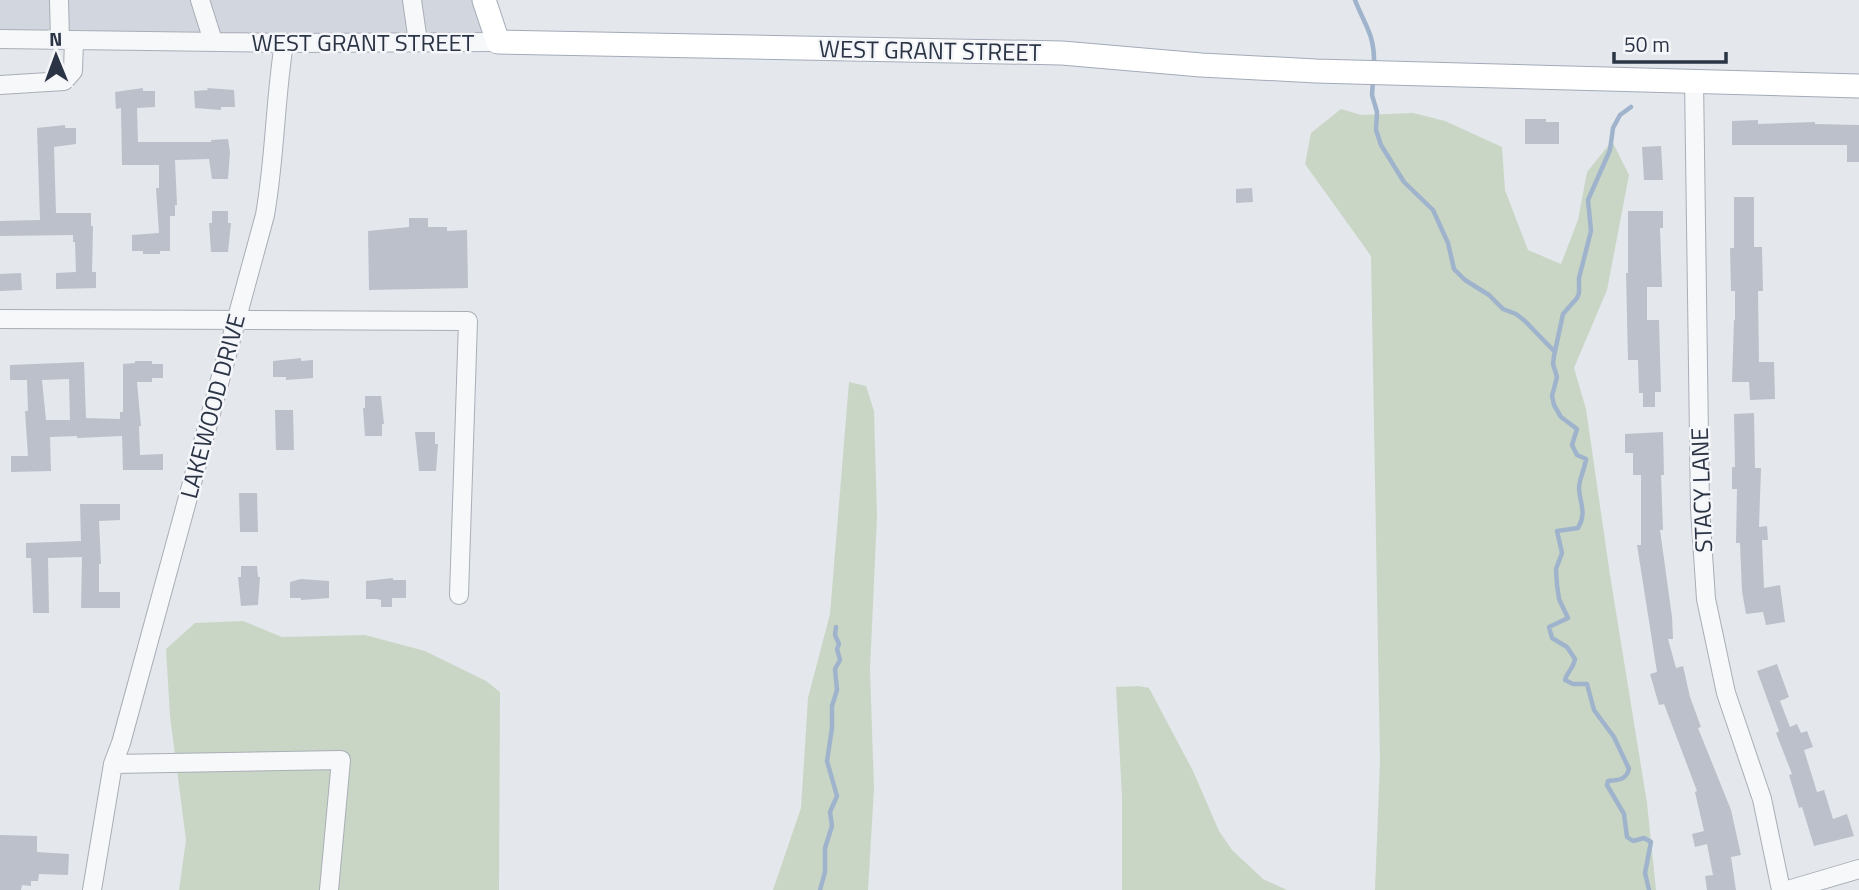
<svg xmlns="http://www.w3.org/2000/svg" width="1859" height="890" font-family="'Titillium Web',sans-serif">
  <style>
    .built { fill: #d2d6de }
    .green { fill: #c9d6c5 }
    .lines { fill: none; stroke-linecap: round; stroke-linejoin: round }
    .stream { stroke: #9fb4cc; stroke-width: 4.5 }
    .building { fill: #bbc0ca; fill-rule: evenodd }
    .minor-casing { stroke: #a9aeb7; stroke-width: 20 }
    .major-casing { stroke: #a3abb8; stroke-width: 25 }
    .minor { stroke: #f7f8fa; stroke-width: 18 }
    .major { stroke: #fff; stroke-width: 23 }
    .labels { text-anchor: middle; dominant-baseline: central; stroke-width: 5; stroke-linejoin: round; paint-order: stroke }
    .street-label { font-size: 24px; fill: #2b3445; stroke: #f4f6f9 }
  </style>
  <rect width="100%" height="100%" fill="#e4e7ec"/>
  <path class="built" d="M 0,0 L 484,0 L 498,42 L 0,39 Z"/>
  <path class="green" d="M 1341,109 L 1361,115 L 1413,113 L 1445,121 L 1502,147 L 1505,190 L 1528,250 L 1561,264 L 1578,220 L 1587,172 L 1612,141 L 1629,175 L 1607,290 L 1574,368 L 1586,409 L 1610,575 L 1647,803 L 1656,890 L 1375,890 L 1380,761 L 1371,256 L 1305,164 L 1311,133 Z
    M 849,382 L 866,386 L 874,411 L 877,516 L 870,669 L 874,788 L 868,890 L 773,890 L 801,808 L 808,698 L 830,614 Z
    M 243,621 L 282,637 L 365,635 L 425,651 L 486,681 L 500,692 L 499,890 L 179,890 L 186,840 L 170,716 L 166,649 L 195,623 Z
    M 1139,686 L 1149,688 L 1193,771 L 1219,831 L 1232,850 L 1263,879 L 1287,890 L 1122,890 L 1122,796 L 1116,687 Z"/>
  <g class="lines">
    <path class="stream" d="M 1355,0 C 1365,26 1375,35 1374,64
      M 1373,80 L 1372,95 L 1377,112 L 1376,130 L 1381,145 L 1404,182 L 1433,210 L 1448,243 L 1454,269 L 1465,280 L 1489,295 L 1503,309 L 1516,314 L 1525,321 L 1555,352
      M 1631,107 L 1620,115 L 1613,128 L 1610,150 L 1588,200 L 1591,231 L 1579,278 L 1579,293 L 1577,298 L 1563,314 L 1554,356 L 1553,364 L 1557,377 L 1552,396 L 1554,405 L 1561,417 L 1577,429 L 1572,445 L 1577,455 L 1586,459 C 1585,468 1579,480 1579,488 C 1580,504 1587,513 1578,528 L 1557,531 L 1562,553 L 1556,569 L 1557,585 L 1559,599 L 1568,618 L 1549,627 L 1552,638 L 1567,647 L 1575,659 C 1573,669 1567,672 1565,680 L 1573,684 L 1587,684 L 1594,710 L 1614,737 L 1629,769 C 1626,780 1619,780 1608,781 L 1607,785 L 1624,814 L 1627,837 L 1633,841 L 1644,838 L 1651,842 L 1645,873 L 1649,890
      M 820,890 L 825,872 L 825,848 L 832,826 L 830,812 L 837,796 L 827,761 L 832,728 L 832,706 L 837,690 L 835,669 L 840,660 L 837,649 L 839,644 L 835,635 L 836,627"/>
  </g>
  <path class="building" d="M 143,88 L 143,91 L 155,91 L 155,107 L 137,108 L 138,142 L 211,142 L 211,140 L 228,139 L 230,152 L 228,179 L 212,179 L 209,159 L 175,160 L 177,205 L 175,205 L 175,216 L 170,216 L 170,251 L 160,251 L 160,254 L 143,254 L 143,251 L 132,251 L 132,235 L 159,233 L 156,188 L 159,188 L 159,165 L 122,165 L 121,108 L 116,109 L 115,92 Z
    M 207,88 L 234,90 L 235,107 L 221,107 L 221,110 L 195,108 L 194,91 L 208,90 Z
    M 1525,119 L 1546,119 L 1546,122 L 1559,122 L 1559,144 L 1525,144 Z
    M 1758,120 L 1758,124 L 1815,122 L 1815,124 L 1859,125 L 1859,162 L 1847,162 L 1847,145 L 1732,145 L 1732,121 Z
    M 65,125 L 65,128 L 76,128 L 76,144 L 54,147 L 56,213 L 91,213 L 91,226 L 93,226 L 92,272 L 96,272 L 96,288 L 56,289 L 56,273 L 76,272 L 75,242 L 73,242 L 73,235 L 0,236 L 0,221 L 40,220 L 37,128 Z
    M 1661,146 L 1663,180 L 1644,180 L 1642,147 Z
    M 1252,188 L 1253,202 L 1236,203 L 1236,189 Z
    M 1734,197 L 1754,197 L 1754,247 L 1762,247 L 1763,291 L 1758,291 L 1759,362 L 1774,362 L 1775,399 L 1750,400 L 1749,382 L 1732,382 L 1734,320 L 1735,320 L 1735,291 L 1731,291 L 1730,248 L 1734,248 Z
    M 212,211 L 228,211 L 228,223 L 231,223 L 228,252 L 211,252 L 209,223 L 212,223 Z
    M 1628,211 L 1663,211 L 1663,228 L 1660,228 L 1662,287 L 1647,287 L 1647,320 L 1659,320 L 1661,392 L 1655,392 L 1655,407 L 1643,407 L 1643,393 L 1639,393 L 1638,360 L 1628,360 L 1626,273 L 1628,273 Z
    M 409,218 L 428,218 L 428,227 L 447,227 L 447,231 L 467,230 L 468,288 L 369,290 L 368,231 L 409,227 Z
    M 21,273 L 22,290 L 0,291 L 0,274 Z
    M 301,358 L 301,361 L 313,360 L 313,378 L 286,380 L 286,377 L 273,377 L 273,361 Z
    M 135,361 L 152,361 L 152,364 L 163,364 L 163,378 L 152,378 L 152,382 L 137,382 L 141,426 L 139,426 L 140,455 L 163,454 L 163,470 L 123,470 L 122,436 L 77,438 L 77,436 L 50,437 L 51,471 L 11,472 L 11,456 L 28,456 L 25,411 L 28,411 L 27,380 L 10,380 L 10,365 L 84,362 L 86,418 L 120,419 L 120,412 L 123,412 L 123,364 L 135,363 ZM 69,379 L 70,420 L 46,420 L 42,380 Z
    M 365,396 L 381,396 L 384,424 L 382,424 L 382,436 L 365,436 L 363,408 L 365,408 Z
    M 275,410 L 293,410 L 294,450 L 276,450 Z
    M 1754,413 L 1755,468 L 1761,468 L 1759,527 L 1767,526 L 1768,540 L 1762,540 L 1764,588 L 1780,585 L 1785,622 L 1766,625 L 1763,612 L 1746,614 L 1742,591 L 1740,543 L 1736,543 L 1737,489 L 1732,489 L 1732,467 L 1735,467 L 1734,414 Z
    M 415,432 L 435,432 L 435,444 L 438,444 L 436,471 L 419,471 Z
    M 1663,432 L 1664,475 L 1661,475 L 1663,530 L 1660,530 L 1672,617 L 1673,639 L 1668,639 L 1676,668 L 1683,666 L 1690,697 L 1701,727 L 1698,728 L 1731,810 L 1741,855 L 1731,857 L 1736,890 L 1707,890 L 1705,876 L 1713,875 L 1707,844 L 1695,847 L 1692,834 L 1704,831 L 1695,792 L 1697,791 L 1664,704 L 1659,705 L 1650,674 L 1657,672 L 1637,545 L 1641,545 L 1641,475 L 1633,475 L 1633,453 L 1625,453 L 1625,434 Z
    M 239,493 L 257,493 L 258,532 L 240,532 Z
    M 80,504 L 120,504 L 120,520 L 99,521 L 101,564 L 99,564 L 99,592 L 120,592 L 120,608 L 81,608 L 82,557 L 48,558 L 49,613 L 33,613 L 31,558 L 26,558 L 26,543 L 81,541 Z
    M 241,566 L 257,566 L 258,577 L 260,577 L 258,605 L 241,606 L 238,577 L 241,577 Z
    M 393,578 L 393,580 L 406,580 L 406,598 L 392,598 L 392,607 L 381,607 L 381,600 L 377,599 L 366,599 L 366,581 Z
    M 301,579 L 329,581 L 329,598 L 301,600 L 301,598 L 290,598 L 290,582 Z
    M 1777,664 L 1789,697 L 1780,701 L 1790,727 L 1797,724 L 1801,733 L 1807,731 L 1813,747 L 1804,750 L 1817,792 L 1824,790 L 1833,819 L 1847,814 L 1854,836 L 1814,846 L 1802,807 L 1799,808 L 1789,775 L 1792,774 L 1776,733 L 1779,731 L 1757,671 Z
    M 0,835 L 37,836 L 37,852 L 69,854 L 68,875 L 39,874 L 38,881 L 31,881 L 31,886 L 22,885 L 21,890 L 0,890 Z"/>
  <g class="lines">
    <defs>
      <path id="minor" d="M 59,0 L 60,40
        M 200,0 L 213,41
        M 412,0 L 418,42
        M 0,39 L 284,43 L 498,42
        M 1694,80 L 1700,509 L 1706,599 L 1726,693 L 1762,799 L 1781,890
        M 0,85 L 64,81 L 73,71 L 74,40
        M 0,319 L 468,321 L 459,595
        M 113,764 L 121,743 L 265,215 C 275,158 275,100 284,43
        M 92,890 L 113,764 L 341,760 L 329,890
        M 1788,890 L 1859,869"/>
      <path id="major" d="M 484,0 L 498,42 L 1062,53 L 1201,65 L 1316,71 L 1859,86"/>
    </defs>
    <use href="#minor" class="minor-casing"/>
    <use href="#major" class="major-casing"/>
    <use href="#minor" class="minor"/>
    <use href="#major" class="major"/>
  </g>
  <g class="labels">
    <g class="street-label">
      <text x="363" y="42">WEST GRANT STREET</text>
      <text transform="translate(930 50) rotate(1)">WEST GRANT STREET</text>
      <text transform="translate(212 406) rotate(-75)">LAKEWOOD DRIVE</text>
      <text transform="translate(1701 490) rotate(-92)">STACY LANE</text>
    </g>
  </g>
  <g transform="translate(56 56) rotate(359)" stroke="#f4f6f9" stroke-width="5" paint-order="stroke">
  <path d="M0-5L12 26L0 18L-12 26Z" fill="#2b3445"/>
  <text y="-10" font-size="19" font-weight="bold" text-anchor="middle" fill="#2b3445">N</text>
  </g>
  <path d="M1614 52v10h112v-10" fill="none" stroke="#2b3445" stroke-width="3.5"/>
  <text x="1624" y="52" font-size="21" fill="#2b3445" stroke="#f4f6f9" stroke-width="5" paint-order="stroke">50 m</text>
</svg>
